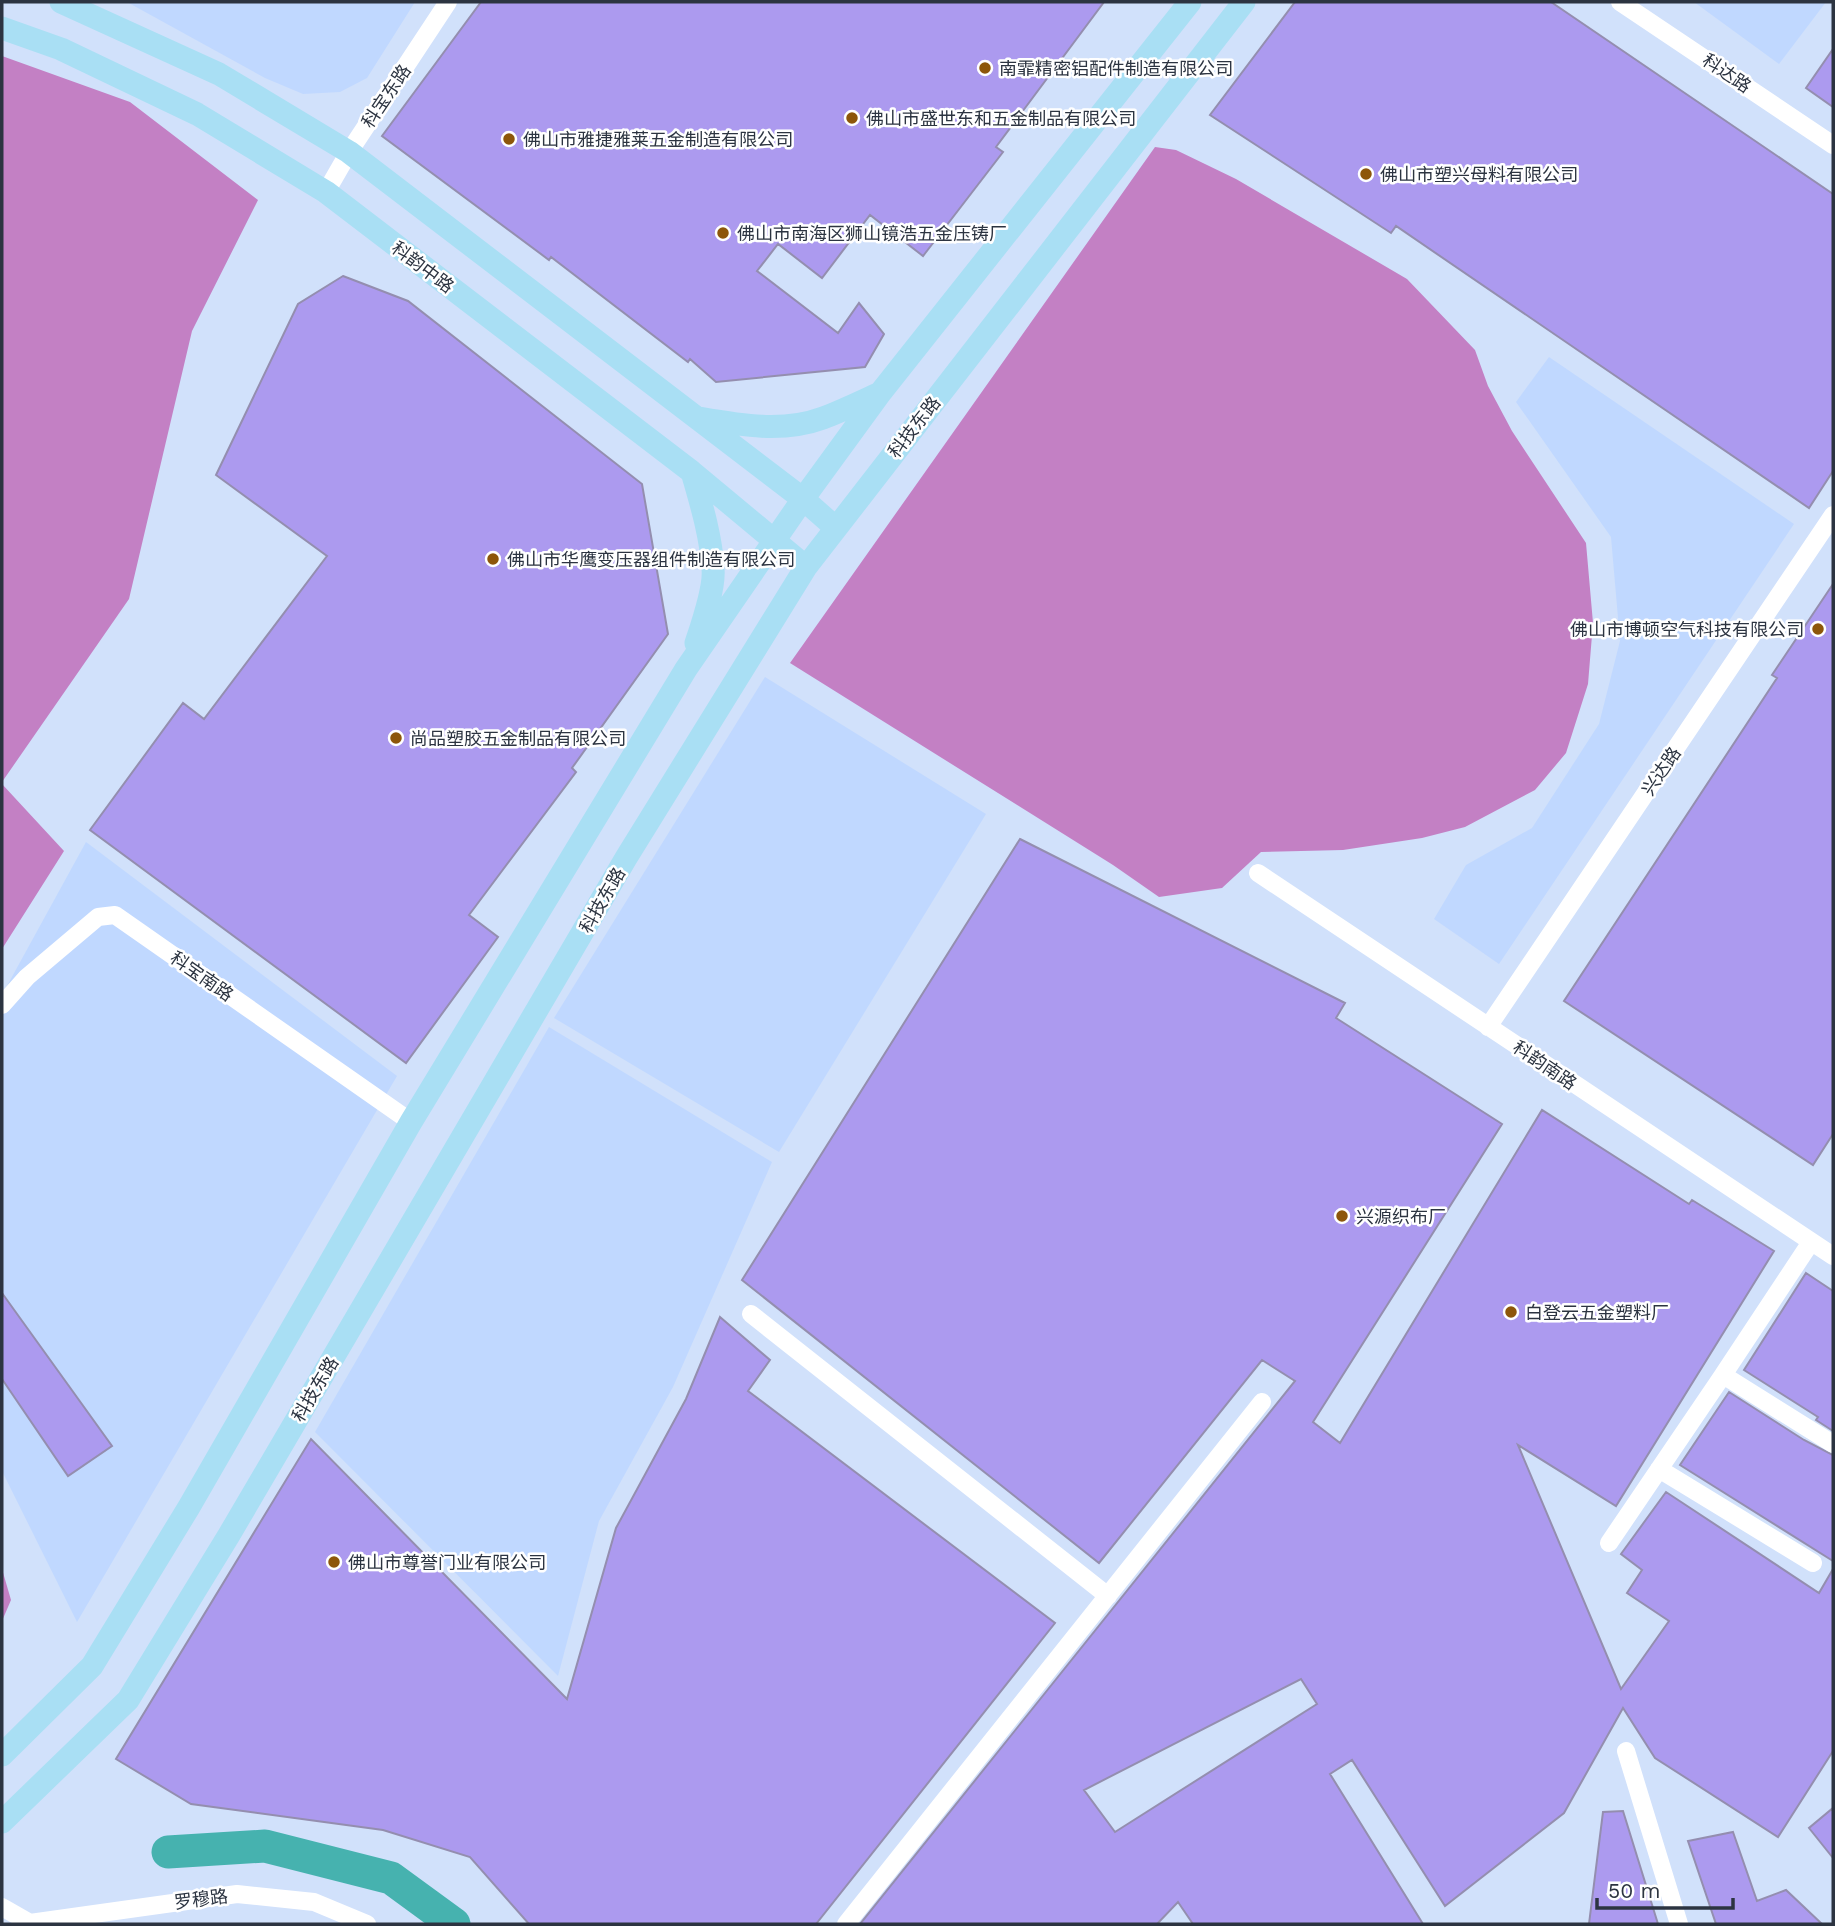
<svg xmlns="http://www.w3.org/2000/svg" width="1835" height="1926" font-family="'Work Sans','Noto Sans SC',sans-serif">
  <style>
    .built { fill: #c0d8ff }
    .forest { fill: #c380c4 }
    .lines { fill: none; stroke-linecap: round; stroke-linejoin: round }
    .river { stroke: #46b2af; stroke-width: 33 }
    .building { fill: #ac9aef; stroke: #948eaf; stroke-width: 2; fill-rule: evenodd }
    .minor { stroke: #fff; stroke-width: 18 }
    .major { stroke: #a9dff4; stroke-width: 23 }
    .poi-dot { fill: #8d560a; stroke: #fff; stroke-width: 2.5 }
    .labels { text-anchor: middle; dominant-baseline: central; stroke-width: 5; stroke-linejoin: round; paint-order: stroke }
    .poi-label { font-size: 18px; fill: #2c3441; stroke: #fff; text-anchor: start }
    .street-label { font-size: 18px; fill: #2c3441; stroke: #fff }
  </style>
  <rect width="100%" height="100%" fill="#d1e1fb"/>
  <path class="built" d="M 127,2 L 415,2 L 367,78 L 340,92 L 303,94 L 265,78 Z
    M 1694,2 L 1826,2 L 1779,64 Z
    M 1549,357 L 1794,524 L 1499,964 L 1434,919 L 1466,865 L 1532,828 L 1599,724 L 1620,641 L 1611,537 L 1516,402 Z
    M 765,677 L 986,814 L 779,1152 L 554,1018 Z
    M 86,842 L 397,1076 L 77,1622 L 2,1471 L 2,995 Z
    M 549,1027 L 772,1162 L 673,1387 L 599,1521 L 558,1676 L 315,1432 Z"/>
  <path class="forest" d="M 2,56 L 130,102 L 258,200 L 192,331 L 129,599 L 2,782 Z
    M 1155,147 L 1176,150 L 1236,179 L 1407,279 L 1475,350 L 1488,386 L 1512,431 L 1586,543 L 1593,623 L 1588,684 L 1566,753 L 1535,790 L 1465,827 L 1422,838 L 1343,850 L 1261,852 L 1222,888 L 1159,897 L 1113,865 L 790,663 Z
    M 2,784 L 64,851 L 2,949 Z
    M 2,1569 L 11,1600 L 2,1621 L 2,1568 Z"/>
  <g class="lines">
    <path class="river" d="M 168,1852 L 265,1846 L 391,1878 L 454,1924"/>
  </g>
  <path class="building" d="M 481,2 L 1104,2 L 996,147 L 1003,152 L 923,256 L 870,215 L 822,278 L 778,244 L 757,271 L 838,333 L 859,303 L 884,334 L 865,367 L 716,382 L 690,359 L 688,362 L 551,257 L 549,260 L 382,136 Z
    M 1295,2 L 1551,2 L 1833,194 L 1833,471 L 1809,508 L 1396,226 L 1391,233 L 1210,115 Z
    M 1833,49 L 1833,107 L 1806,88 Z
    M 343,276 L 408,301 L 642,484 L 668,634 L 572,768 L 576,772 L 469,915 L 498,937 L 406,1063 L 90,830 L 183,703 L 204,719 L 327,556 L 216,475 L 298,304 Z
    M 1833,584 L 1833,1134 L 1813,1165 L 1564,1001 L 1777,678 L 1772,675 Z
    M 1020,839 L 1345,1003 L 1336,1018 L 1502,1124 L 1313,1422 L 1340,1443 L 1542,1110 L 1689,1204 L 1692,1200 L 1774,1251 L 1616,1506 L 1518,1445 L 1621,1689 L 1669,1621 L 1627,1593 L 1642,1570 L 1621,1554 L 1666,1492 L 1819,1593 L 1833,1569 L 1833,1751 L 1778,1837 L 1655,1758 L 1623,1708 L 1564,1813 L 1445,1906 L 1352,1760 L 1330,1774 L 1423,1924 L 1193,1924 L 1178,1902 L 1157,1924 L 860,1924 L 1295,1381 L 1262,1360 L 1099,1563 L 742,1280 ZM 1301,1679 L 1317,1704 L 1115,1832 L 1084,1790 Z
    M 1806,1273 L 1833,1291 L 1833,1431 L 1816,1420 L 1818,1417 L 1744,1370 Z
    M 2,1293 L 112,1446 L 68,1476 L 2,1379 Z
    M 720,1317 L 770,1360 L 748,1391 L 1055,1623 L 816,1924 L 529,1924 L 470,1857 L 383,1830 L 191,1804 L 116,1759 L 311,1439 L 567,1699 L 616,1528 L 686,1399 Z
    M 1729,1392 L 1804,1440 L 1833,1455 L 1833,1561 L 1680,1465 Z
    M 1833,1808 L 1833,1858 L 1809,1828 Z
    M 1623,1811 L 1658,1924 L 1589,1924 L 1603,1812 Z
    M 1733,1832 L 1757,1901 L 1786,1890 L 1822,1924 L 1716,1924 L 1688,1841 Z"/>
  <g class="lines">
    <path class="minor" d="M 1620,2 L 1833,145
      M 326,192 L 349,152 L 448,2
      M 1258,873 L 1833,1256
      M 2,1005 L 27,977 L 98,917 L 115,915 L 411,1122
      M 1488,1027 L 1833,515
      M 751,1314 L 1108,1596
      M 1723,1375 L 1811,1242
      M 1659,1469 L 1813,1563
      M 1609,1543 L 1723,1375 L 1833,1444
      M 1626,1751 L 1679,1924
      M 2,1907 L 30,1923 L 237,1894 L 314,1902 L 367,1924
      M 846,1924 L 1262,1402"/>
    <path class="major" d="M 61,2 L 219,74 L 349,152 L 803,499 L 836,528
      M 2,28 L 61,49 L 197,114 L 326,192 L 692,472 L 806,567
      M 699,418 C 739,425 783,433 823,418 C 842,411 860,402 878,394
      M 692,472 C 701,503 711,536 713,569 C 715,588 702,625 696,643
      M 2,1755 L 92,1666 L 189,1507 L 411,1122 L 686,669 L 803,499 L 881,392 L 1190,2
      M 2,1822 L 128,1700 L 229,1535 L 626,858 L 806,567 L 1244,2"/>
  </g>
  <g class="poi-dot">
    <circle cx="985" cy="68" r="7"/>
    <circle cx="852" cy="118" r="7"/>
    <circle cx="509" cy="139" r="7"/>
    <circle cx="1366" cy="174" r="7"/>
    <circle cx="723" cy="233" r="7"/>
    <circle cx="493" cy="559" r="7"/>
    <circle cx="1818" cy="629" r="7"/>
    <circle cx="396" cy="738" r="7"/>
    <circle cx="1342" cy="1216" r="7"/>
    <circle cx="1511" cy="1312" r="7"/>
    <circle cx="334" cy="1562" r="7"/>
  </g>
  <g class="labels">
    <g class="poi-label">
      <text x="999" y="68">南霏精密铝配件制造有限公司</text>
      <text x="866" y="118">佛山市盛世东和五金制品有限公司</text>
      <text x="523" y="139">佛山市雅捷雅莱五金制造有限公司</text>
      <text x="1380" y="174">佛山市塑兴母料有限公司</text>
      <text x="737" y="233">佛山市南海区狮山镜浩五金压铸厂</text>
      <text x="507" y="559">佛山市华鹰变压器组件制造有限公司</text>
      <text x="1804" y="629" text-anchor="end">佛山市博顿空气科技有限公司</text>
      <text x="410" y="738">尚品塑胶五金制品有限公司</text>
      <text x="1356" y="1216">兴源织布厂</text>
      <text x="1525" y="1312">白登云五金塑料厂</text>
      <text x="348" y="1562">佛山市尊誉门业有限公司</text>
    </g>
    <g class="street-label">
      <text transform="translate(1727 73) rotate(34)">科达路</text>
      <text transform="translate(386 96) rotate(-56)">科宝东路</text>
      <text transform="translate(423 267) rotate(37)">科韵中路</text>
      <text transform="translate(914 427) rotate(-52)">科技东路</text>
      <text transform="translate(1661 771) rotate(-56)">兴达路</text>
      <text transform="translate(602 900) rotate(-60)">科技东路</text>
      <text transform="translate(202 976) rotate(35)">科宝南路</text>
      <text transform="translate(1545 1065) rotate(34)">科韵南路</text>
      <text transform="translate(315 1389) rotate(-59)">科技东路</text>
      <text transform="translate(201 1899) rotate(-7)">罗穆路</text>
    </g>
  </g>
  <rect width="1835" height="1926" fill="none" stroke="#2c3441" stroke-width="7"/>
  <path d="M1597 1898v10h136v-10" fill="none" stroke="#2c3441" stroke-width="3.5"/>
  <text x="1608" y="1898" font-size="21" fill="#2c3441" stroke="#ffffff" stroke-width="5" paint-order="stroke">50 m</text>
</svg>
